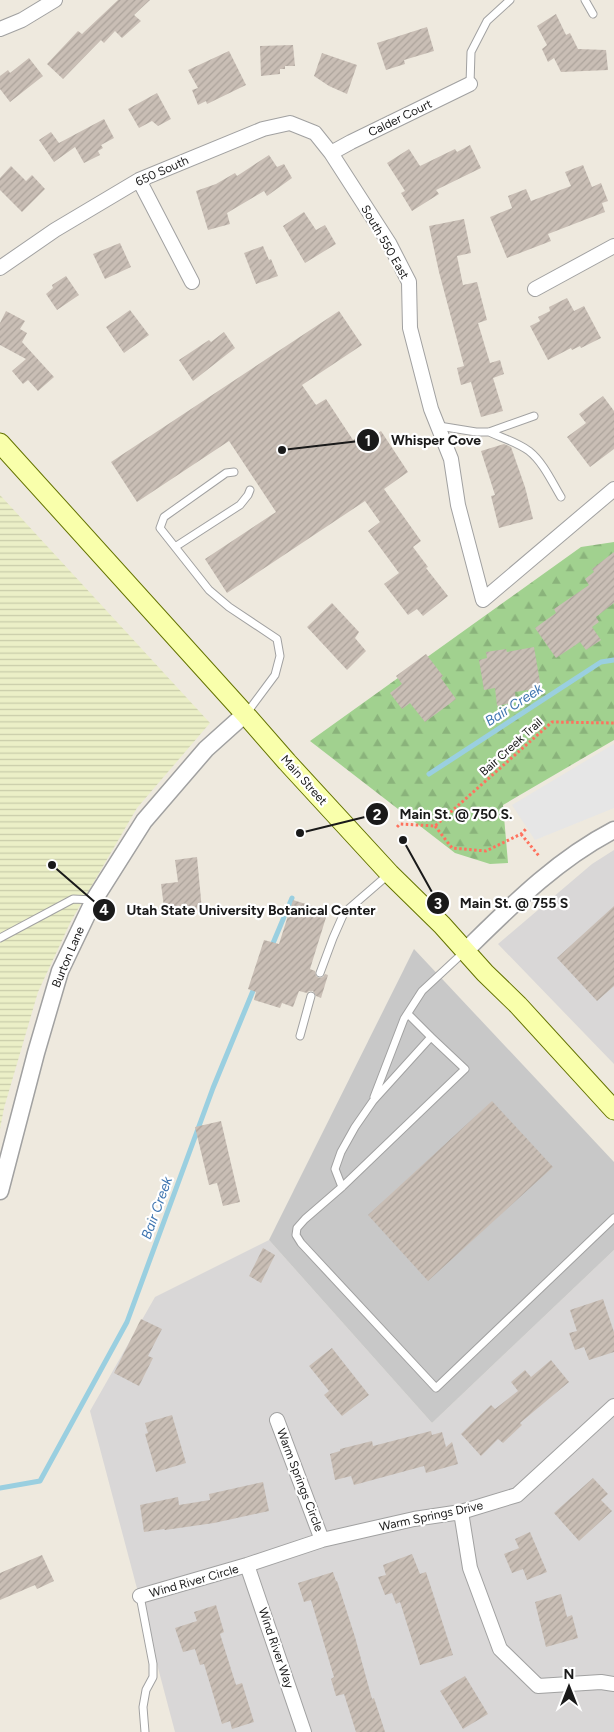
<svg xmlns="http://www.w3.org/2000/svg" width="614" height="1732" font-family="Figtree,sans-serif">
  <style>
    .residential { fill: #d9d7d7 }
    .religious { fill: #c8c8c8 }
    .farmland { fill: url(#farmland-rules) }
    .forest { fill: url(#forest-firs) }
    .parking { fill: #e6e6e6 }
    .lines { fill: none; stroke-linecap: round; stroke-linejoin: round }
    .stream { stroke: #9acfe0; stroke-width: 5 }
    .building { fill: url(#building-hatch) }
    .service-casing { stroke: #a1a1a1; stroke-width: 9 }
    .minor-casing { stroke: #a1a1a1; stroke-width: 16 }
    .tertiary-casing { stroke: #a1a1a1; stroke-width: 19 }
    .secondary-casing { stroke: #647300; stroke-width: 21 }
    .path { stroke: #ff725e; stroke-width: 3; stroke-dasharray: 2.5 2.5; stroke-linecap: butt }
    .service { stroke: #fff; stroke-width: 7 }
    .minor { stroke: #fff; stroke-width: 14 }
    .tertiary { stroke: #fff; stroke-width: 16 }
    .secondary { stroke: #f9ffab; stroke-width: 19 }
    .labels { text-anchor: middle; dominant-baseline: central; stroke-width: 4.5; stroke-linejoin: round; paint-order: stroke }
    .street-label { font-size: 12px; fill: #1a1a1a; stroke: #fff }
    .water-label { font-size: 14px; font-style: italic; fill: #4076b1; stroke: #fff }
    .leader { fill: none; stroke: #1a1a1a; stroke-width: 2 }
    .callout-dot { fill: #1a1a1a; stroke: #fff; stroke-width: 2 }
    .mark-label { font-size: 15px; text-anchor: middle; font-weight: bold; fill: #fff }
    .callout-label { font-size: 14px; text-anchor: middle; font-weight: bold; fill: #1a1a1a; stroke: #fff; stroke-width: 4.5; stroke-linejoin: round; paint-order: stroke }
  </style>
  <defs>
    <pattern id="farmland-rules" width="6" height="5" patternUnits="userSpaceOnUse" patternTransform="scale(1.25)"><rect width="6" height="5" fill="#ebefc7"/><path d="M0 2.5h6" fill="none" stroke="#c9ccaa"/></pattern>
    <pattern id="forest-firs" width="22" height="20" patternUnits="userSpaceOnUse" patternTransform="scale(1.25)"><rect width="22" height="20" fill="#a1d18f"/><path d="M5 1l3.5 6h-7zM16 11l3.5 6h-7z" fill="#8ab37b"/></pattern>
    <pattern id="building-hatch" width="6" height="6" patternUnits="userSpaceOnUse" patternTransform="scale(1.25)"><rect width="6" height="6" fill="#c9beb5"/><path d="M-1 1l2-2M0 6l6-6M5 7l2-2" fill="none" stroke="#aca39b"/></pattern>
  </defs>
  <rect width="100%" height="100%" fill="#eee9de"/>
  <path class="residential" d="M 614,850 L 614,1064 L 498,944 L 592,864 Z
    M 269,1240 L 432,1423 L 614,1250 L 614,1732 L 175,1732 L 90,1411 L 155,1297 Z"/>
  <path class="religious" d="M 414,949 L 614,1162 L 614,1250 L 432,1423 L 269,1240 Z"/>
  <path class="farmland" d="M 0,495 L 210,723 L 137,808 L 71,921 L 38,992 L 4,1108 L 0,1129 Z"/>
  <path class="forest" d="M 614,542 L 614,740 L 503,805 L 508,863 L 490,864 L 455,853 L 310,741 L 581,547 Z"/>
  <path class="parking" d="M 614,744 L 614,808 L 535,840 L 512,805 Z"/>
  <g class="lines">
    <path class="stream" d="M 429,774 L 601,662 L 614,660
      M 271,948 L 292,898
      M 0,1488 L 40,1481 L 127,1322 L 213,1088 L 255,986"/>
  </g>
  <path class="building" d="M 118,0 L 150,0 L 134,15 L 141,21 L 122,38 L 115,31 L 104,43 L 101,40 L 63,79 L 47,64 L 78,31 L 82,34 Z
    M 556,14 L 566,35 L 570,33 L 578,49 L 606,50 L 608,70 L 561,72 L 554,58 L 548,62 L 542,49 L 547,45 L 537,26 Z
    M 427,27 L 434,51 L 404,60 L 405,64 L 386,70 L 377,43 Z
    M 293,45 L 295,66 L 285,66 L 285,69 L 280,69 L 280,74 L 261,76 L 260,46 Z
    M 229,51 L 246,85 L 207,104 L 206,101 L 198,105 L 192,90 L 198,88 L 188,70 Z
    M 322,53 L 357,65 L 347,94 L 329,86 L 314,76 Z
    M 29,58 L 43,76 L 10,102 L 0,89 L 0,76 L 8,70 L 10,73 Z
    M 157,93 L 171,119 L 158,126 L 152,121 L 139,128 L 128,109 Z
    M 104,119 L 114,138 L 101,145 L 103,148 L 98,151 L 100,155 L 84,163 L 75,147 L 54,162 L 39,140 L 51,132 L 59,143 Z
    M 470,145 L 481,168 L 436,190 L 439,194 L 412,211 L 401,193 L 405,191 L 387,163 L 409,149 L 420,166 L 455,149 L 457,152 Z
    M 269,155 L 277,167 L 284,164 L 292,178 L 267,196 L 264,191 L 227,213 L 230,224 L 208,230 L 196,191 L 216,184 L 235,173 L 237,176 Z
    M 583,165 L 592,187 L 601,183 L 608,201 L 602,203 L 605,212 L 548,234 L 551,241 L 507,258 L 490,217 L 512,208 L 508,196 L 526,189 L 531,201 L 571,186 L 565,172 Z
    M 11,166 L 26,181 L 32,175 L 45,189 L 22,212 L 0,190 L 0,178 Z
    M 304,212 L 316,230 L 325,225 L 336,244 L 305,263 L 283,226 Z
    M 464,219 L 471,253 L 457,256 L 463,285 L 477,282 L 487,320 L 478,323 L 490,363 L 500,360 L 504,374 L 493,378 L 503,411 L 481,417 L 471,382 L 461,385 L 457,368 L 464,366 L 439,272 L 429,226 Z
    M 120,243 L 131,267 L 105,279 L 93,254 Z
    M 263,246 L 269,260 L 271,259 L 278,276 L 256,284 L 244,253 Z
    M 66,276 L 79,295 L 57,310 L 46,294 L 53,288 L 52,285 Z
    M 567,298 L 574,311 L 584,306 L 601,338 L 581,348 L 580,346 L 572,350 L 571,348 L 548,360 L 530,326 L 540,321 L 538,317 L 550,311 L 549,307 Z
    M 130,310 L 149,335 L 124,353 L 106,327 Z
    M 6,311 L 25,321 L 20,329 L 27,333 L 22,342 L 54,377 L 38,391 L 28,380 L 23,384 L 12,371 L 26,359 L 0,345 L 0,323 Z
    M 339,311 L 362,345 L 302,385 L 316,405 L 326,399 L 353,440 L 361,435 L 365,442 L 381,431 L 408,472 L 384,489 L 421,541 L 413,547 L 428,567 L 426,568 L 448,596 L 423,616 L 417,609 L 408,615 L 384,584 L 399,573 L 368,531 L 380,522 L 365,501 L 227,593 L 205,559 L 276,512 L 229,441 L 137,502 L 111,462 Z
    M 224,332 L 235,348 L 193,381 L 179,360 L 209,340 L 211,342 Z
    M 603,396 L 614,411 L 614,449 L 590,467 L 567,437 L 586,423 L 579,414 Z
    M 504,444 L 511,447 L 525,487 L 533,519 L 499,528 L 491,496 L 495,495 L 481,451 Z
    M 614,552 L 614,603 L 596,617 L 599,622 L 592,627 L 601,640 L 586,650 L 580,642 L 556,658 L 535,628 L 556,613 L 554,609 L 589,585 L 585,579 L 594,572 L 592,569 Z
    M 332,603 L 359,632 L 355,638 L 366,651 L 347,670 L 307,627 Z
    M 534,647 L 541,688 L 515,692 L 516,702 L 497,706 L 495,688 L 484,690 L 479,660 L 487,658 L 486,652 L 506,649 L 507,652 Z
    M 426,654 L 443,676 L 441,678 L 456,699 L 425,722 L 410,703 L 402,709 L 390,693 L 402,684 L 396,676 Z
    M 197,857 L 202,910 L 165,915 L 161,884 L 178,882 L 175,860 Z
    M 293,900 L 328,911 L 310,969 L 315,971 L 316,976 L 319,978 L 323,977 L 325,974 L 328,975 L 321,998 L 316,996 L 313,991 L 309,991 L 307,993 L 299,991 L 293,1007 L 282,1003 L 280,1008 L 254,1000 L 256,992 L 248,989 L 264,940 L 279,944 Z
    M 614,906 L 614,986 L 597,1001 L 557,958 Z
    M 492,1101 L 553,1167 L 428,1281 L 368,1215 Z
    M 221,1121 L 240,1202 L 223,1206 L 217,1183 L 209,1185 L 195,1127 Z
    M 263,1248 L 275,1255 L 261,1283 L 249,1276 Z
    M 603,1299 L 614,1332 L 614,1352 L 589,1360 L 584,1347 L 575,1350 L 569,1333 L 577,1331 L 570,1310 Z
    M 141,1319 L 162,1329 L 148,1356 L 153,1358 L 139,1386 L 114,1373 Z
    M 332,1348 L 369,1395 L 342,1416 L 324,1395 L 329,1391 L 309,1366 Z
    M 551,1360 L 569,1382 L 520,1423 L 522,1425 L 503,1443 L 498,1439 L 481,1456 L 461,1434 L 491,1405 L 495,1409 L 518,1391 L 511,1382 L 525,1370 L 531,1377 Z
    M 172,1415 L 186,1463 L 156,1472 L 145,1434 L 148,1433 L 145,1423 Z
    M 431,1431 L 432,1435 L 442,1432 L 446,1447 L 452,1442 L 458,1464 L 426,1473 L 424,1466 L 354,1485 L 351,1476 L 335,1480 L 330,1454 L 340,1451 L 340,1449 L 372,1441 L 373,1446 Z
    M 593,1478 L 608,1494 L 601,1500 L 612,1511 L 579,1541 L 554,1513 Z
    M 263,1482 L 269,1511 L 214,1523 L 165,1530 L 164,1529 L 144,1532 L 140,1505 L 178,1497 L 179,1505 L 210,1500 L 209,1494 Z
    M 530,1532 L 547,1572 L 527,1580 L 523,1569 L 512,1573 L 504,1554 L 519,1548 L 515,1539 Z
    M 412,1554 L 420,1574 L 426,1572 L 453,1655 L 420,1665 L 400,1602 L 396,1604 L 392,1593 L 385,1595 L 378,1577 L 386,1575 L 383,1565 Z
    M 42,1555 L 54,1581 L 37,1589 L 35,1585 L 0,1600 L 0,1573 Z
    M 333,1572 L 336,1581 L 337,1581 L 355,1637 L 372,1699 L 374,1698 L 385,1732 L 356,1732 L 344,1694 L 336,1696 L 331,1679 L 334,1677 L 311,1600 L 304,1602 L 298,1583 Z
    M 561,1594 L 567,1617 L 572,1615 L 578,1638 L 546,1647 L 535,1602 Z
    M 216,1605 L 224,1632 L 220,1634 L 236,1685 L 242,1683 L 254,1722 L 232,1729 L 230,1721 L 222,1724 L 204,1664 L 200,1665 L 195,1649 L 183,1652 L 175,1628 L 197,1621 L 194,1612 Z
    M 465,1676 L 488,1714 L 463,1729 L 440,1691 Z"/>
  <g class="lines">
    <defs>
      <path id="service" d="M 585,0 L 593,14
        M 470,84 L 471,52 L 487,21 L 510,0
        M 439,426 L 476,432 L 489,432 L 534,416
        M 489,432 C 502,438 517,442 529,451 C 543,462 552,482 561,497
        M 234,472 L 226,473 L 164,517 L 160,528 L 209,590 L 229,607 L 277,639 L 280,656 L 275,675 L 246,714
        M 175,547 L 240,505 L 248,495 L 250,490
        M 0,938 L 73,899 L 94,900
        M 320,973 L 333,938 L 344,913 L 389,874
        M 408,1014 L 431,1037
        M 300,1036 L 311,996
        M 374,1097 L 404,1019 L 422,991 L 464,952
        M 342,1187 L 335,1169 L 341,1152 L 355,1127 L 373,1101 L 431,1037 L 465,1069 L 342,1187 L 305,1219 L 297,1228 L 296,1235 L 301,1243 L 436,1388 L 614,1218
        M 140,1596 L 153,1664 L 153,1677 L 146,1690 L 143,1707 L 145,1732"/>
      <path id="minor" d="M 0,29 L 22,20 L 55,0
        M 331,153 L 351,142 L 470,84
        M 139,180 L 192,282
        M 0,268 L 55,230 L 139,180 L 263,129 L 290,123 L 315,133 L 331,153 L 389,243 L 409,282 L 410,328 L 431,409 L 451,459 L 458,505 L 483,600 L 614,489
        M 535,289 L 614,246
        M 277,1420 L 322,1540
        M 461,1512 L 470,1568 L 500,1649 L 538,1686 L 601,1682 L 614,1684
        M 247,1565 L 304,1732
        M 140,1596 L 247,1565 L 322,1540 L 414,1519 L 461,1512 L 517,1495 L 614,1406"/>
      <path id="tertiary" d="M 464,952 C 511,906 556,860 614,830
        M 0,1191 L 36,1053 L 60,971 L 94,900 L 144,821 L 206,749 L 245,714"/>
      <path id="secondary" d="M 0,443 L 245,714 L 287,762 L 390,874 L 442,925 L 485,973 L 518,1005 L 614,1110"/>
    </defs>
    <use href="#service" class="service-casing"/>
    <use href="#minor" class="minor-casing"/>
    <use href="#tertiary" class="tertiary-casing"/>
    <use href="#secondary" class="secondary-casing"/>
    <path class="path" d="M 435,826 L 452,848 L 486,851 L 521,834 L 527,828
      M 397,827 L 400,824 L 435,826 L 552,722 L 614,723
      M 521,834 L 539,856"/>
    <use href="#service" class="service"/>
    <use href="#minor" class="minor"/>
    <use href="#tertiary" class="tertiary"/>
    <use href="#secondary" class="secondary"/>
  </g>
  <g class="labels">
    <g class="street-label">
      <text transform="translate(400 118) rotate(-26)">Calder Court</text>
      <text transform="translate(162 171) rotate(-24)">650 South</text>
      <text transform="translate(385 242) rotate(60)">South 550 East</text>
      <text transform="translate(511 747) rotate(-42)">Bair Creek Trail</text>
      <text transform="translate(304 780) rotate(48)">Main Street</text>
      <text transform="translate(68 957) rotate(-67)">Burton Lane</text>
      <text transform="translate(300 1480) rotate(69)">Warm Springs Circle</text>
      <text transform="translate(431 1516) rotate(-12)">Warm Springs Drive</text>
      <text transform="translate(194 1581) rotate(-16)">Wind River Circle</text>
      <text transform="translate(276 1648) rotate(71)">Wind River Way</text>
    </g>
    <g class="water-label">
      <text transform="translate(514 705) rotate(-33)">Bair Creek</text>
      <text transform="translate(157 1208) rotate(-70)">Bair Creek</text>
    </g>
  </g>
  <path class="leader" d="M282 450L368 440M300 833L377 814M403 840L438 903M52 865L104 910"/>
  <g class="callout-dot">
    <circle cx="282" cy="450" r="5"/>
    <circle cx="300" cy="833" r="5"/>
    <circle cx="403" cy="840" r="5"/>
    <circle cx="52" cy="865" r="5"/>
    <circle cx="368" cy="440" r="12"/>
    <circle cx="377" cy="814" r="12"/>
    <circle cx="438" cy="903" r="12"/>
    <circle cx="104" cy="910" r="12"/>
  </g>
  <g class="mark-label">
    <text x="368" y="446">1</text>
    <text x="377" y="820">2</text>
    <text x="438" y="909">3</text>
    <text x="104" y="915">4</text>
  </g>
  <g class="callout-label">
    <text x="436" y="445">Whisper Cove</text>
    <text x="456" y="819">Main St. @ 750 S.</text>
    <text x="514" y="908">Main St. @ 755 S</text>
    <text x="251" y="915">Utah State University Botanical Center</text>
  </g>
  <g transform="translate(569 1687)" stroke="#ffffff" stroke-width="4" paint-order="stroke">
  <path d="M0-4L9 19L0 12L-9 19Z" fill="#1a1a1a"/>
  <text y="-8" font-size="14" font-weight="bold" text-anchor="middle" fill="#1a1a1a">N</text>
  </g>
</svg>
